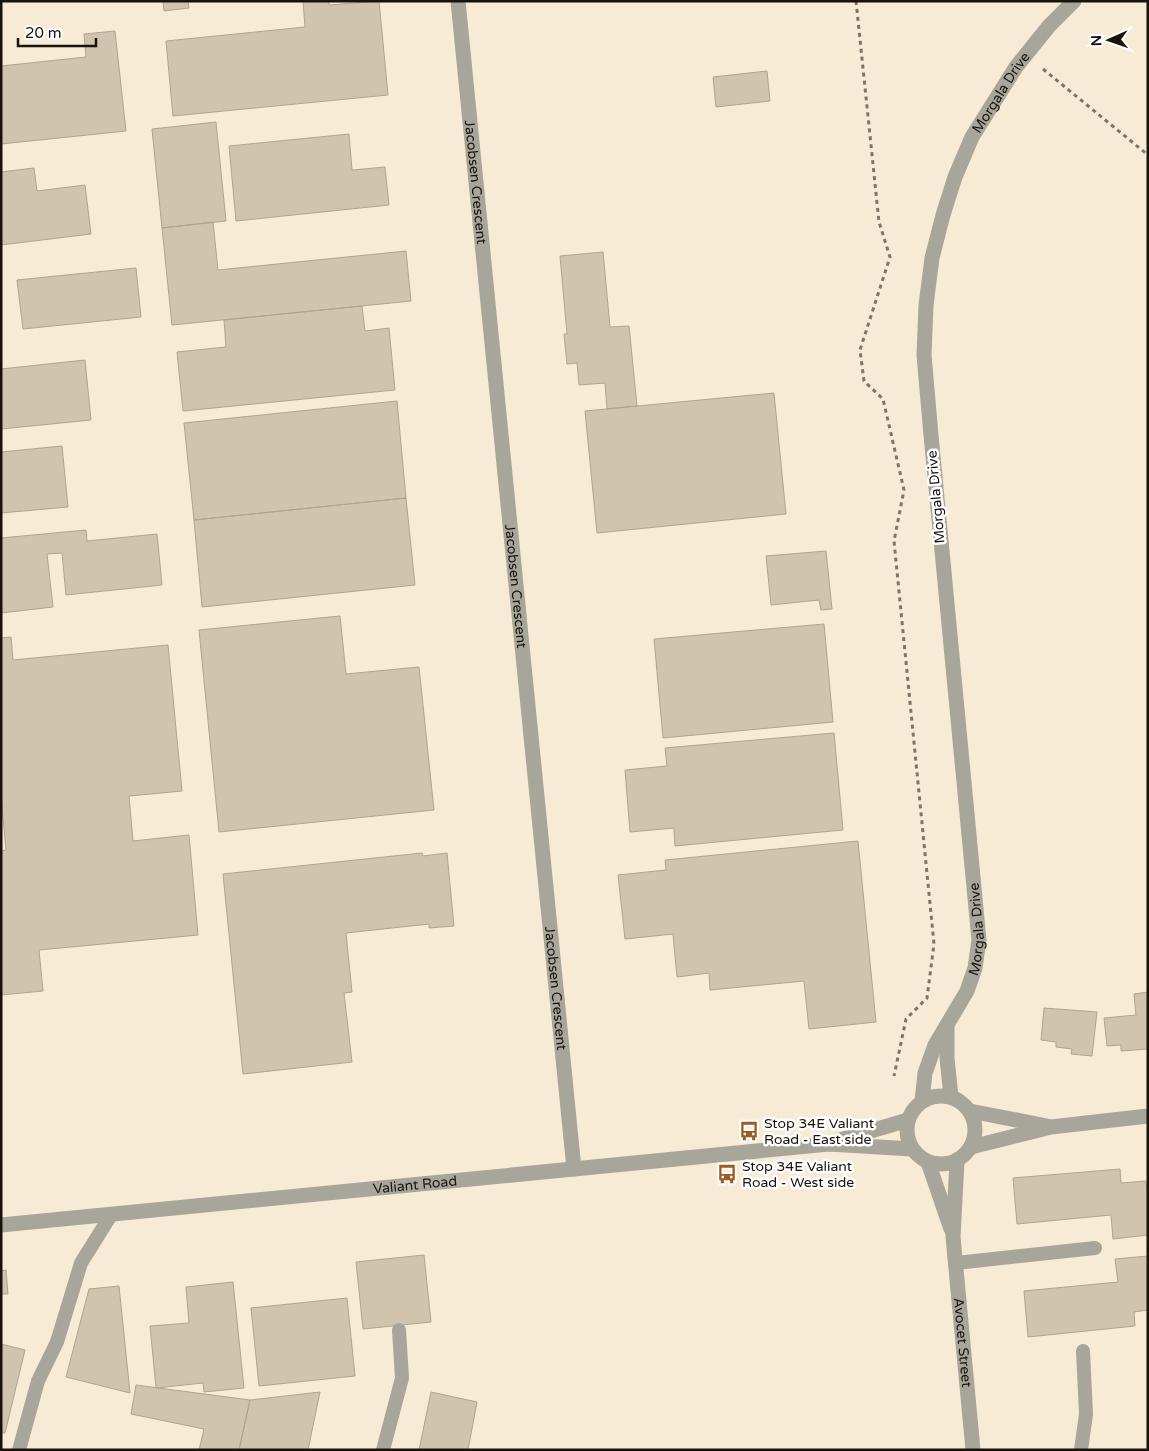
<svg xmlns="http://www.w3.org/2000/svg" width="1149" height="1451" font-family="'Varela Round',sans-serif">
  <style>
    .building { fill: #d0c4ae; stroke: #b0a48f }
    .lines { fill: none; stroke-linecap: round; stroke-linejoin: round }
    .path { stroke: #7d7567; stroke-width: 3; stroke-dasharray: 4 4; stroke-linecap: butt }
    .service { stroke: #a8a59b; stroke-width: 14 }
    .minor { stroke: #a8a59b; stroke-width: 15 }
    .labels { text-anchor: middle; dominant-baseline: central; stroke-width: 5; stroke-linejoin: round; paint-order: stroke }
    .street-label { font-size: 14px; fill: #18130c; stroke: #fff }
    .poi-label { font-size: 14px; fill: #18130c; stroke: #fff; text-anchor: start }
  </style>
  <rect width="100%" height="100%" fill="#f8ebd5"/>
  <path class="building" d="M 163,1 L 188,1 L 189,8 L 164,11 Z
    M 303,1 L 329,1 L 329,5 L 379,1 L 388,95 L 173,116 L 166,41 L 305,27 Z
    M 115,31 L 126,131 L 1,144 L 1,66 L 86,57 L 84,34 Z
    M 767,71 L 770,101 L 716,107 L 713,77 Z
    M 216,122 L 226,221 L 162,228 L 152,129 Z
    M 349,134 L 352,170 L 385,167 L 389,205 L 236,221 L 229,146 Z
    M 34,168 L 37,191 L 85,185 L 91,234 L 1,245 L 1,172 Z
    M 213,222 L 218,270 L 406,251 L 411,301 L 172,325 L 162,228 Z
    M 603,252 L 610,327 L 629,326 L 637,406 L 607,409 L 605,383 L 579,385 L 577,363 L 567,364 L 564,334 L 567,334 L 560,256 Z
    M 136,268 L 141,317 L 23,329 L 17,280 Z
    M 362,306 L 365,331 L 389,328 L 395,390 L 183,411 L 177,352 L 226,347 L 224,320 Z
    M 85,360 L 91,420 L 1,429 L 1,369 Z
    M 774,393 L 786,514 L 597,533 L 585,411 Z
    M 397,401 L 406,498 L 194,520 L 184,423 Z
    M 62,446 L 68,507 L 1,513 L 1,452 Z
    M 406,498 L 415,585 L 202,607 L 194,520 Z
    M 86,530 L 87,541 L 157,534 L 162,585 L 66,595 L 62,553 L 47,554 L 53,607 L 1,613 L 1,538 Z
    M 826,551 L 832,609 L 821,610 L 819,600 L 771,605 L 766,556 Z
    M 340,616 L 346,674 L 419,667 L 434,810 L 219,832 L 199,630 Z
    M 824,624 L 833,722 L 663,738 L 654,639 Z
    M 11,637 L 13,660 L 168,645 L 182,791 L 129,796 L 133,841 L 189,835 L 198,935 L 39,950 L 43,991 L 1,995 L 1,851 L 6,850 L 1,796 L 1,638 Z
    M 834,733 L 843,830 L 675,846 L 674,828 L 630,832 L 625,770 L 667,766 L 665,748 Z
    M 858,841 L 876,1022 L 809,1029 L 804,981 L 710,990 L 709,973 L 677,977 L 673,934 L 625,939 L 618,875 L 666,870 L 665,860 Z
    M 422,853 L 423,856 L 447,853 L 454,926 L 429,928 L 429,924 L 346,933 L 352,992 L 344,993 L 352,1062 L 243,1074 L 223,874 Z
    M 1148,992 L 1148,1049 L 1121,1051 L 1121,1045 L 1107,1046 L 1104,1018 L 1136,1015 L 1134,994 Z
    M 1044,1008 L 1097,1012 L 1092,1056 L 1071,1054 L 1072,1049 L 1056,1047 L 1056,1042 L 1041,1040 Z
    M 1120,1169 L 1121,1183 L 1146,1181 L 1148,1201 L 1148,1235 L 1113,1239 L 1111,1215 L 1017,1224 L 1013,1178 Z
    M 424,1255 L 431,1322 L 363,1329 L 356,1262 Z
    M 1148,1256 L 1148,1310 L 1134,1312 L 1135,1326 L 1028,1337 L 1024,1291 L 1118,1282 L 1115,1259 Z
    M 6,1270 L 8,1294 L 1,1294 L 1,1271 Z
    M 233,1282 L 244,1388 L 204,1392 L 203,1383 L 156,1388 L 150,1326 L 189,1323 L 186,1287 Z
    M 119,1286 L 130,1393 L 66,1377 L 89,1289 Z
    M 347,1298 L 355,1376 L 259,1386 L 251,1308 Z
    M 1,1344 L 25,1350 L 5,1433 L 1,1433 Z
    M 136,1385 L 250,1400 L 239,1450 L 199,1450 L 204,1429 L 131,1414 Z
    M 320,1392 L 308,1450 L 239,1450 L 250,1400 Z
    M 431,1392 L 477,1402 L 468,1450 L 419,1450 Z"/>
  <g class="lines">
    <path class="path" d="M 856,1 L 879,222 L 890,257 L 860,350 L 864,381 L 883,399 L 904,490 L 894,541 L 934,944 L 927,998 L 906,1019 L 894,1076
      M 1043,69 L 1148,155"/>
    <path class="service" d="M 956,1263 L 1095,1248
      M 19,1450 L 38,1381 L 57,1342 L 81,1263 L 111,1215
      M 383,1450 L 402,1378 L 399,1330
      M 1081,1450 L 1086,1414 L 1083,1351"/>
    <g class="minor">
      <path id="s1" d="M 458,1 L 574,1169"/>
      <path d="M 947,1026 L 947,1058 L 951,1097"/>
      <circle cx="941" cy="1130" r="34"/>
      <path id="s2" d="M 922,1101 L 925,1073 L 935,1045 L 967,991 L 975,968 L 979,940 L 931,435 L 924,355 L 926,305 L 932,258 L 943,215 L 955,177 L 972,137 L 1016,67 L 1049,26 L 1074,1"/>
      <path d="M 970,1111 L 1047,1126"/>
      <path d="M 840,1140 L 908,1120"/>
      <path d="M 971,1147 L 1051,1127 L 1148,1116"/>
      <path id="s3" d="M 957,1161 L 953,1237 L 973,1450"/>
      <path d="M 928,1162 L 951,1229"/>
      <path id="s4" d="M 1,1225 L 829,1144 L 912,1149"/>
    </g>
  </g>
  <defs>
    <symbol id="bus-bare" viewBox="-9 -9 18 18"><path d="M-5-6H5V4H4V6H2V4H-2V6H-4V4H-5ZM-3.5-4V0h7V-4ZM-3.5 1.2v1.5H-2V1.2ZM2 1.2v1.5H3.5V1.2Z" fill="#9b5e22" stroke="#fff" stroke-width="2.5" paint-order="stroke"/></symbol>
  </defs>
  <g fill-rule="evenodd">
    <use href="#bus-bare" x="735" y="1117" width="28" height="28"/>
    <use href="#bus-bare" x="713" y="1160" width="28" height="28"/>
  </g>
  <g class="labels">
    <g class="street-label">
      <text stroke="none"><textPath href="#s2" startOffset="1039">Morgala Drive</textPath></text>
      <text stroke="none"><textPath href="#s1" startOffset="182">Jacobsen Crescent</textPath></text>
      <text transform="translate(936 497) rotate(-95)">Morgala Drive</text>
      <text stroke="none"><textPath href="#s1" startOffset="588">Jacobsen Crescent</textPath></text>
      <text stroke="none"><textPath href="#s2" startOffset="184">Morgala Drive</textPath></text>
      <text stroke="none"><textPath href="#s1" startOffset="992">Jacobsen Crescent</textPath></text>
      <text stroke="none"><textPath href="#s4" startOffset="416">Valiant Road</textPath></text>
      <text stroke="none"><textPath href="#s3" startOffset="182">Avocet Street</textPath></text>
    </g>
    <g class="poi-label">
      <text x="764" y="1123">Stop 34E Valiant<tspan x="764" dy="16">Road - East side</tspan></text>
      <text x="742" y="1166">Stop 34E Valiant<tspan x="742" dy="16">Road - West side</tspan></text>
    </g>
  </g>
  <rect width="1149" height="1451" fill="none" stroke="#18130c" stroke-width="5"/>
  <g transform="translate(1109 40) rotate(268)" stroke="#ffffff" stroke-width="4" paint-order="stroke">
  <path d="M0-4L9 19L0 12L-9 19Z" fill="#18130c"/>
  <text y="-8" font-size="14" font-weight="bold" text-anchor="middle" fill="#18130c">N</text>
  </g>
  <path d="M18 38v8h78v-8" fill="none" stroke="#18130c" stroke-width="2.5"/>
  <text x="25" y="38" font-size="15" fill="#18130c" stroke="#ffffff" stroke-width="4" paint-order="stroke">20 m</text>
</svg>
